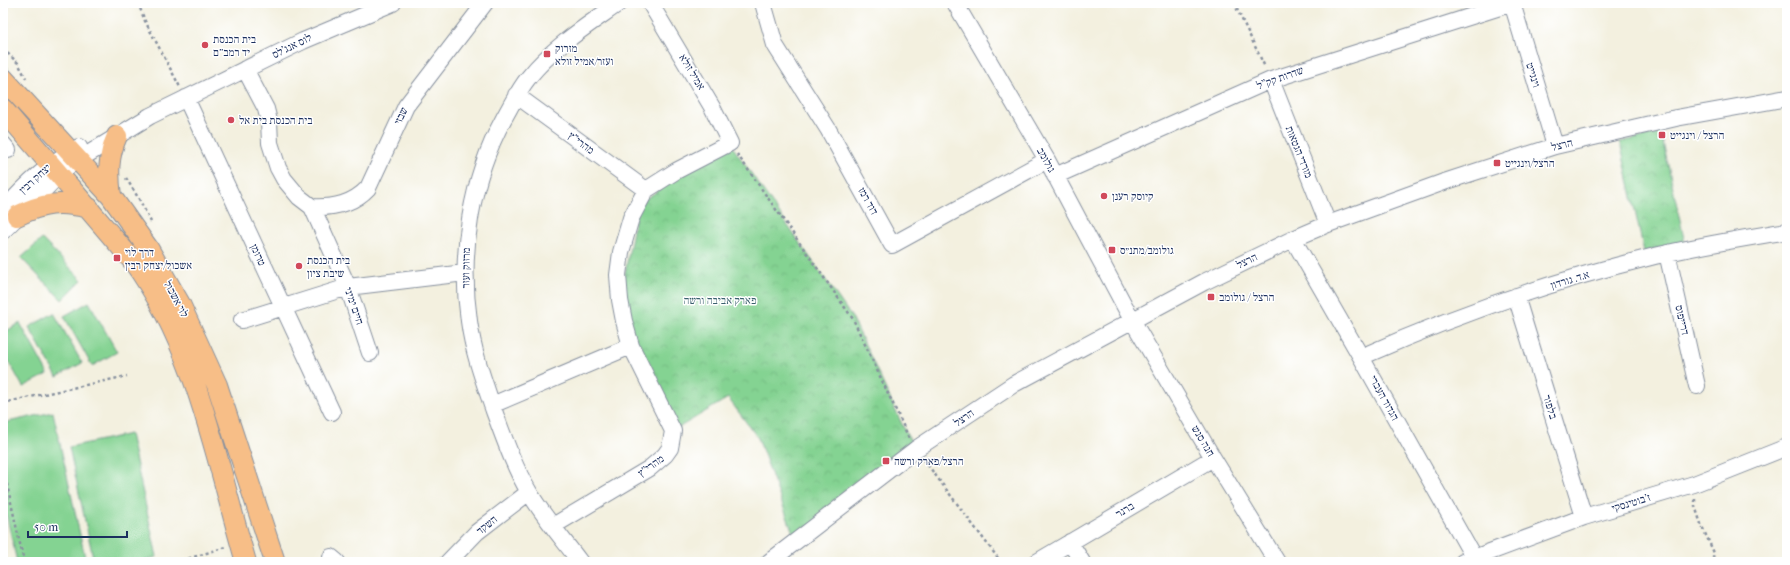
<svg xmlns="http://www.w3.org/2000/svg" width="1790" height="565" font-family="'IM FELL French Canon','Frank Ruhl Libre',serif">
  <style>
    .grass { fill: #84d392; stroke: #508178 }
    .park { fill: url(#park-crowns); stroke: #508178 }
    .lines { fill: none; stroke-linecap: round; stroke-linejoin: round }
    .minor-casing { stroke: #87909e; stroke-width: 18 }
    .major-casing { stroke: #87909e; stroke-width: 22 }
    .path { stroke: #87909e; stroke-width: 2.5; stroke-dasharray: 3 3; stroke-linecap: butt }
    .minor { stroke: #fff; stroke-width: 16 }
    .major { stroke: #f7be87; stroke-width: 20 }
    .poi-dot { fill: #d1495b; stroke: #fff; stroke-width: 1.5 }
    .labels { text-anchor: middle; dominant-baseline: central; stroke-width: 3; stroke-linejoin: round; paint-order: stroke }
    .poi-label { font-size: 11px; fill: #1b2f5e; stroke: #fff; text-anchor: start }
    .street-label { font-size: 11px; fill: #1b2f5e; stroke: #fff }
    .park-label { font-size: 11px; fill: #3a606e; stroke: #fff }
  </style>
  <defs>
    <pattern id="park-crowns" width="20" height="18" patternUnits="userSpaceOnUse"><rect width="20" height="18" fill="#84d392"/><path d="M2 6a3 3 0 1 1 6 0M12 15a3 3 0 1 1 6 0" fill="none" stroke="#71b580"/></pattern>
  </defs>
  <rect width="100%" height="100%" fill="#fff"/>
  <filter id="ink" filterUnits="userSpaceOnUse"><feTurbulence type="fractalNoise" baseFrequency=".025" numOctaves="2"/><feDisplacementMap in="SourceGraphic" scale="8" xChannelSelector="R" yChannelSelector="G"/><feConvolveMatrix kernelMatrix="1 2 1 2 8 2 1 2 1" color-interpolation-filters="sRGB"/></filter>
  <filter id="wash" filterUnits="userSpaceOnUse"><feTurbulence type="fractalNoise" baseFrequency=".012" numOctaves="4" result="noise"/><feDisplacementMap in="SourceGraphic" scale="16" xChannelSelector="R" yChannelSelector="G"/><feGaussianBlur stdDeviation="0.9" result="paint"/><feColorMatrix in="noise" values="0 0 0 0 0 0 0 0 0 0 0 0 0 0 0 0 0 1.4 0 .05"/><feComposite in="paint" operator="in"/></filter>
  <g filter="url(#wash)">
    <rect width="100%" height="100%" fill="#f3f0df"/>
    <path class="grass" d="M 42,239 L 82,280 L 62,300 L 21,258 Z
      M 89,302 L 117,352 L 92,366 L 64,316 Z
      M 54,313 L 82,363 L 57,377 L 29,327 Z
      M 20,323 L 48,374 L 23,387 L 3,351 L 3,333 Z
      M 53,412 L 86,562 L 17,562 L 3,500 L 3,423 Z
      M 130,434 L 157,557 L 135,562 L 94,562 L 69,447 Z"/>
    <path class="park" d="M 1661,133 L 1685,243 L 1644,252 L 1620,142 Z
      M 730,143 L 853,319 L 907,435 L 916,449 L 796,541 L 758,438 L 728,398 L 673,431 L 620,300 L 638,204 Z"/>
  </g>
  <g filter="url(#ink)">
    <g class="lines">
      <defs>
        <path id="minor" d="M 763,3 L 775,45 L 828,129 L 892,245 L 1047,160
          M 955,3 L 1047,160 L 1132,320 L 1213,458 L 1277,562
          M 1512,3 L 1555,146
          M 245,69 L 266,109 L 269,121 L 270,143 L 278,168 L 284,179 L 299,197 L 312,207 L 348,287 L 370,353
          M 1271,80 L 1328,224
          M 516,95 L 646,190
          M 186,98 L 332,412
          M 3,144 L 8,150 L 3,151
          M 1055,176 L 1271,80 L 1513,3
          M 312,207 C 334,208 353,204 368,188 L 406,106 L 485,3
          M 3,211 C 25,185 49,163 79,147
          M 3,231 L 67,167 L 150,116 L 303,41 L 393,3
          M 1293,239 L 1361,357 L 1474,558
          M 1667,253 L 1697,386
          M 1516,296 L 1584,517
          M 242,320 L 348,287 L 465,273
          M 1361,357 C 1453,316 1549,282 1647,258 C 1693,246 1740,239 1787,231
          M 492,405 L 631,346
          M 553,526 L 650,468 L 665,455 L 670,448 L 673,431 L 631,346 L 624,321 L 620,300 L 618,275 L 621,252 L 631,218 L 646,190 L 676,171 L 730,143 L 712,107 L 650,3
          M 1070,542 L 1082,562
          M 331,557 L 337,562
          M 448,562 L 477,532 L 529,492
          M 580,562 C 563,539 543,516 529,492 C 514,467 504,438 494,411 C 484,382 473,352 469,321 C 459,252 471,179 504,118 C 512,104 519,89 529,77 C 553,47 588,25 619,3
          M 769,562 L 916,449 L 1014,384 L 1204,282 L 1293,239 L 1328,224 L 1444,182 L 1555,146 L 1676,118 L 1787,98
          M 1037,562 L 1213,458
          M 1463,562 L 1584,517 L 1694,484 L 1787,447"/>
        <path id="major" d="M 3,78 L 111,196 L 148,248 L 180,304 L 217,385 L 275,562
          M 3,109 L 133,261 C 197,348 216,460 246,562
          M 111,196 C 108,174 108,156 117,136
          M 17,216 C 43,203 60,201 89,208"/>
      </defs>
      <use href="#minor" class="minor-casing"/>
      <use href="#major" class="major-casing"/>
      <path class="path" d="M 138,3 L 145,21 L 180,87
        M 1234,3 L 1265,67
        M 3,49 L 18,63 L 26,78
        M 737,154 L 853,319 L 909,438
        M 126,178 L 139,199 L 151,222
        M 3,403 L 127,376
        M 924,460 L 1001,562
        M 3,466 L 24,562
        M 1695,499 L 1695,506 L 1701,524 L 1714,553 L 1712,562
        M 177,562 L 226,547"/>
      <use href="#minor" class="minor"/>
      <use href="#major" class="major"/>
    </g>
  </g>
  <g class="poi-dot">
    <circle cx="205" cy="45" r="4"/>
    <rect x="543" y="50" width="8" height="8" rx="2"/>
    <circle cx="231" cy="120" r="4"/>
    <rect x="1658" y="131" width="8" height="8" rx="2"/>
    <rect x="1493" y="159" width="8" height="8" rx="2"/>
    <circle cx="1104" cy="196" r="4"/>
    <rect x="1108" y="246" width="8" height="8" rx="2"/>
    <rect x="113" y="254" width="8" height="8" rx="2"/>
    <circle cx="299" cy="266" r="4"/>
    <rect x="1207" y="293" width="8" height="8" rx="2"/>
    <rect x="882" y="457" width="8" height="8" rx="2"/>
  </g>
  <g class="labels">
    <g class="poi-label">
      <text x="213" y="39">בית הכנסת<tspan x="213" dy="13">יד רמב"ם</tspan></text>
      <text x="555" y="48">מזרוק<tspan x="555" dy="13">ועזר/אמיל זולא</tspan></text>
      <text x="239" y="120">בית הכנסת בית אל</text>
      <text x="1670" y="135">הרצל / וינגייט</text>
      <text x="1505" y="163">הרצל/וינגייט</text>
      <text x="1112" y="196">קיוסק רענן</text>
      <text x="1120" y="250">גולומב/מתנ״ס</text>
      <text x="125" y="252">דרך לוי<tspan x="125" dy="13">אשכול/יצחק רבין</tspan></text>
      <text x="307" y="260">בית הכנסת<tspan x="307" dy="13">שיבת ציון</tspan></text>
      <text x="1219" y="297">הרצל / גולומב</text>
      <text x="894" y="461">הרצל/פארק ורשה</text>
    </g>
    <g class="street-label">
      <text transform="translate(292 46) rotate(-26)">לוס אנג'לס</text>
      <text transform="translate(692 72) rotate(59)">אמיל זולא</text>
      <text transform="translate(1533 75) rotate(73)">וינגייט</text>
      <text transform="translate(1280 78) rotate(-20)">שדרות קק"ל</text>
      <text transform="translate(401 116) rotate(-64)">שבזי</text>
      <text transform="translate(581 143) rotate(36)">מהרי"ץ</text>
      <text transform="translate(1562 145) rotate(-14)">הרצל</text>
      <text transform="translate(1299 152) rotate(68)">מורדי הגטאות</text>
      <text transform="translate(1046 160) rotate(61)">גולומב</text>
      <text transform="translate(35 179) rotate(-42)">יצחק רבין</text>
      <text transform="translate(868 201) rotate(61)">דוד רמז</text>
      <text transform="translate(258 255) rotate(65)">טרומן</text>
      <text transform="translate(1247 261) rotate(-26)">הרצל</text>
      <text transform="translate(466 268) rotate(-89)">מרזוק ועזר</text>
      <text transform="translate(1570 280) rotate(-17)">א.ד. גורדון</text>
      <text transform="translate(176 299) rotate(62)">לוי אשכול</text>
      <text transform="translate(354 306) rotate(71)">חיים ימיני</text>
      <text transform="translate(1682 320) rotate(77)">דרייפוס</text>
      <text transform="translate(1384 398) rotate(61)">הגדוד העברי</text>
      <text transform="translate(1550 407) rotate(73)">בלפור</text>
      <text transform="translate(964 418) rotate(-34)">הרצל</text>
      <text transform="translate(1203 441) rotate(59)">חנה סנש</text>
      <text transform="translate(651 466) rotate(-36)">מהרי"ץ</text>
      <text transform="translate(1631 503) rotate(-17)">ז'בוטינסקי</text>
      <text transform="translate(1125 510) rotate(-31)">ברנר</text>
      <text transform="translate(487 525) rotate(-39)">השקד</text>
    </g>
    <g class="park-label">
      <text x="720" y="300">פארק אביבה ורשה</text>
    </g>
  </g>
  <rect width="1790" height="565" fill="none" stroke="#fff" stroke-width="16"/>
  <path d="M28 531v6h99v-6" fill="none" stroke="#1b2f5e" stroke-width="2"/>
  <text x="34" y="531" font-size="12" fill="#1b2f5e" stroke="#ffffff" stroke-width="3" paint-order="stroke">50 m</text>
</svg>
